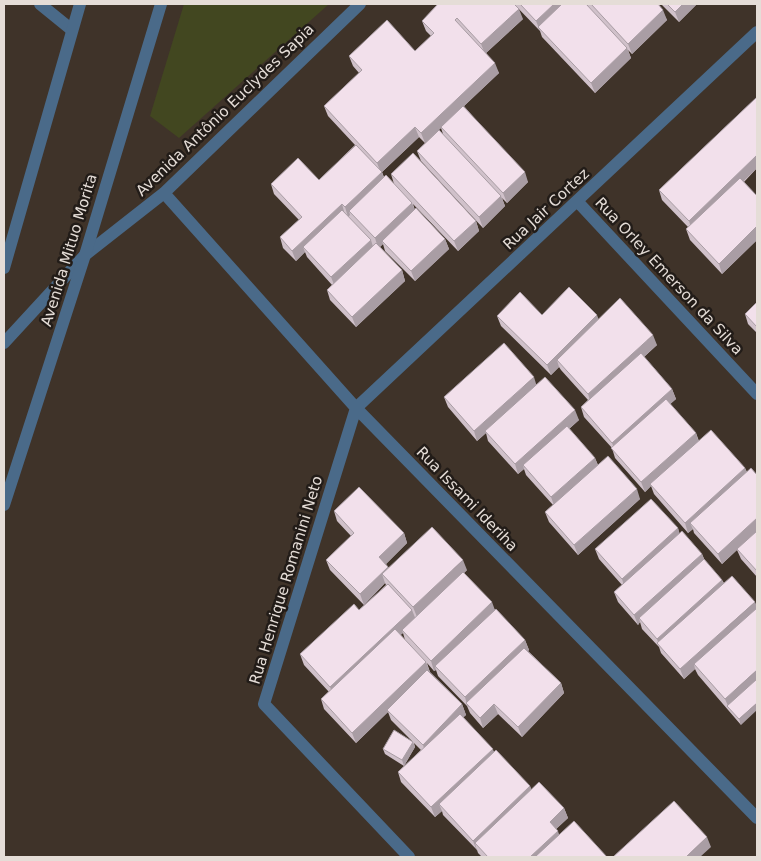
<svg xmlns="http://www.w3.org/2000/svg" width="761" height="861" font-family="'DejaVu Sans',sans-serif">
  <style>
    .green { fill: #424720 }
    .lines { fill: none; stroke-linecap: round; stroke-linejoin: round }
    .minor { stroke: #4a6a89; stroke-width: 12 }
    .tertiary { stroke: #4a6a89; stroke-width: 12 }
    .wall { fill: #d0c1ca; fill-rule: evenodd }
    .shaded-wall { fill: #a99da4 }
    .building { fill: #f2e0eb; stroke: #a99da4 }
    .labels { text-anchor: middle; dominant-baseline: central; stroke-width: 5; stroke-linejoin: round; paint-order: stroke }
    .street-label { font-size: 15px; fill: #e5ddd7; stroke: #221c18 }
  </style>
  <rect width="100%" height="100%" fill="#3f3329"/>
  <path class="green" d="M 184,4 L 329,4 L 179,138 L 150,116 Z"/>
  <g class="lines">
    <path class="minor" d="M 40,4 L 72,30
      M 164,193 L 356,408 L 757,818
      M 577,201 L 757,394
      M 4,343 L 85,255 L 164,193 L 360,4
      M 409,857 L 264,704 L 356,408 L 757,32"/>
    <path class="tertiary" d="M 4,268 L 80,4
      M 4,505 L 85,255 L 161,4"/>
  </g>
  <path class="wall" d="M 438,4 L 523,19 L 486,53 L 499,73 L 464,106 L 528,182 L 507,203 L 502,198 L 505,206 L 483,228 L 421,161 L 417,151 L 443,134 L 441,128 L 425,143 L 419,137 L 382,172 L 384,177 L 394,184 L 391,174 L 476,221 L 479,231 L 458,251 L 413,204 L 415,210 L 445,239 L 449,249 L 415,281 L 385,251 L 383,244 L 380,247 L 402,270 L 405,281 L 356,327 L 330,300 L 327,290 L 332,285 L 307,257 L 305,252 L 296,261 L 283,248 L 280,237 L 299,220 L 274,194 L 271,184 L 319,180 L 355,145 L 328,116 L 324,106 L 359,73 L 353,66 L 349,56 L 415,51 L 431,36 L 426,31 L 422,21 Z
    M 514,4 L 586,4 L 588,7 L 587,4 L 658,4 L 667,20 L 632,54 L 628,50 L 631,58 L 595,93 L 542,37 L 540,31 Z
    M 661,4 L 697,4 L 679,22 Z
    M 757,97 L 757,168 L 744,182 L 757,196 L 757,240 L 722,274 L 690,240 L 686,229 L 688,227 L 662,200 L 659,190 Z
    M 757,302 L 757,333 L 748,324 L 745,314 Z
    M 542,315 L 599,319 L 657,345 L 644,357 L 672,389 L 676,399 L 670,404 L 696,433 L 699,441 L 745,468 L 747,472 L 757,475 L 757,577 L 741,559 L 737,550 L 722,564 L 694,533 L 693,529 L 688,533 L 654,494 L 651,486 L 645,492 L 615,458 L 612,448 L 584,417 L 581,407 L 588,400 L 561,370 L 559,367 L 551,375 L 501,326 L 497,316 Z
    M 536,384 L 579,420 L 569,429 L 595,458 L 598,465 L 640,499 L 578,555 L 549,522 L 545,512 L 553,505 L 526,475 L 524,469 L 518,474 L 488,441 L 486,433 L 477,441 L 448,407 L 444,397 Z
    M 334,511 L 404,533 L 407,543 L 386,564 L 389,568 L 467,570 L 464,573 L 495,610 L 525,640 L 529,650 L 528,651 L 561,683 L 564,693 L 522,737 L 498,714 L 483,728 L 470,713 L 467,706 L 438,676 L 436,670 L 434,671 L 427,663 L 430,672 L 462,704 L 466,715 L 463,717 L 494,752 L 530,786 L 531,789 L 564,808 L 568,818 L 556,829 L 559,835 L 607,857 L 482,857 L 478,853 L 477,850 L 443,815 L 442,811 L 435,817 L 401,782 L 398,772 L 421,750 L 414,743 L 415,747 L 404,766 L 385,754 L 383,749 L 412,741 L 391,720 L 388,712 L 356,743 L 324,709 L 321,699 L 329,692 L 304,665 L 300,654 L 359,610 L 386,585 L 385,583 L 364,605 L 330,570 L 326,560 L 351,536 L 337,521 ZM 403,633 L 405,640 L 400,635 Z
    M 678,528 L 679,533 L 702,554 L 705,561 L 722,580 L 724,583 L 741,725 L 698,675 L 695,669 L 684,679 L 661,653 L 659,647 L 642,629 L 640,622 L 638,625 L 618,602 L 614,592 L 622,585 L 599,559 L 595,549 Z"/>
  <path class="shaded-wall" d="M 554,4 L 568,4 L 538,27 L 540,31 L 536,21 Z
    M 683,4 L 697,4 L 679,22 L 675,12 Z
    M 519,9 L 523,19 L 485,54 L 481,44 Z
    M 663,10 L 667,20 L 632,54 L 628,44 Z
    M 627,48 L 631,58 L 595,93 L 591,83 Z
    M 495,63 L 499,73 L 425,143 L 421,133 Z
    M 415,127 L 419,137 L 381,173 L 377,163 Z
    M 757,155 L 757,168 L 692,231 L 689,221 Z
    M 382,172 L 385,182 L 349,211 L 350,215 L 348,217 L 345,207 Z
    M 525,172 L 528,182 L 507,203 L 503,193 Z
    M 501,196 L 505,206 L 483,228 L 479,217 Z
    M 412,203 L 416,213 L 382,241 L 383,244 L 378,248 L 375,238 Z
    M 342,204 L 345,215 L 303,247 L 305,252 L 296,261 L 292,251 Z
    M 476,221 L 479,231 L 458,251 L 454,241 Z
    M 757,226 L 757,240 L 722,274 L 719,264 Z
    M 445,239 L 449,249 L 415,281 L 411,271 Z
    M 371,240 L 374,250 L 335,287 L 331,277 Z
    M 402,270 L 405,281 L 356,327 L 352,317 Z
    M 597,315 L 601,325 L 557,360 L 559,367 L 551,375 L 547,365 Z
    M 653,335 L 657,345 L 591,404 L 588,394 Z
    M 534,377 L 537,387 L 485,431 L 486,433 L 477,441 L 474,431 Z
    M 672,389 L 676,399 L 616,453 L 612,443 Z
    M 575,410 L 579,420 L 525,468 L 523,465 L 524,469 L 518,474 L 515,464 Z
    M 696,433 L 699,443 L 650,484 L 651,486 L 645,492 L 641,482 Z
    M 595,458 L 599,468 L 555,508 L 551,497 Z
    M 745,468 L 749,478 L 690,523 L 693,529 L 688,533 L 685,523 Z
    M 637,489 L 640,499 L 578,555 L 574,545 Z
    M 757,518 L 757,531 L 722,564 L 718,554 Z
    M 678,528 L 681,538 L 625,589 L 622,579 Z
    M 404,533 L 407,543 L 383,567 L 379,557 Z
    M 702,554 L 706,564 L 639,618 L 640,622 L 638,625 L 634,615 Z
    M 463,560 L 467,570 L 417,617 L 413,607 Z
    M 388,567 L 392,577 L 382,574 L 385,583 L 364,605 L 360,594 Z
    M 722,580 L 726,590 L 659,645 L 657,639 Z
    M 492,602 L 496,613 L 435,666 L 436,670 L 434,671 L 431,661 Z
    M 755,602 L 757,606 L 757,613 L 694,664 L 695,669 L 684,679 L 680,669 Z
    M 412,610 L 416,620 L 402,630 L 403,633 L 334,697 L 330,687 Z
    M 525,640 L 529,650 L 469,707 L 467,705 L 465,697 Z
    M 426,662 L 430,672 L 387,710 L 388,712 L 356,743 L 352,733 Z
    M 757,670 L 757,683 L 728,706 L 725,699 Z
    M 561,683 L 564,693 L 522,737 L 518,727 Z
    M 757,703 L 757,710 L 741,725 L 739,719 Z
    M 462,704 L 466,715 L 426,755 L 423,745 Z
    M 494,704 L 498,714 L 483,728 L 480,718 Z
    M 413,742 L 415,747 L 404,766 L 402,760 Z
    M 493,749 L 496,759 L 439,804 L 442,811 L 435,817 L 431,807 Z
    M 530,786 L 534,796 L 475,843 L 477,851 L 473,841 Z
    M 564,808 L 568,818 L 553,832 L 550,822 Z
    M 558,831 L 561,841 L 544,857 L 530,857 Z
    M 707,837 L 711,847 L 700,857 L 686,857 Z"/>
  <path class="building" d="M 438,4 L 514,4 L 519,9 L 481,44 L 457,18 L 455,20 L 495,63 L 421,133 L 415,127 L 377,163 L 324,106 L 362,70 L 349,56 L 387,20 L 415,51 L 434,33 L 422,21 Z
    M 520,4 L 554,4 L 536,21 Z
    M 562,4 L 586,4 L 627,48 L 591,83 L 538,27 Z
    M 591,4 L 658,4 L 663,10 L 628,44 Z
    M 667,4 L 683,4 L 675,12 Z
    M 757,97 L 757,155 L 689,221 L 659,190 Z
    M 463,106 L 525,172 L 503,193 L 441,127 Z
    M 439,130 L 501,196 L 479,217 L 417,151 Z
    M 356,145 L 382,172 L 345,207 L 342,204 L 292,251 L 280,237 L 302,217 L 271,184 L 298,158 L 319,180 Z
    M 413,153 L 476,221 L 454,241 L 391,174 Z
    M 386,175 L 412,203 L 375,238 L 349,211 Z
    M 740,178 L 757,196 L 757,226 L 719,264 L 686,229 Z
    M 416,208 L 445,239 L 411,271 L 382,241 Z
    M 342,210 L 371,240 L 331,277 L 303,247 Z
    M 376,243 L 402,270 L 352,317 L 327,290 Z
    M 569,287 L 597,315 L 547,365 L 497,316 L 520,292 L 542,315 Z
    M 620,298 L 653,335 L 588,394 L 557,360 Z
    M 757,302 L 757,327 L 745,314 Z
    M 504,343 L 534,377 L 474,431 L 444,397 Z
    M 641,353 L 672,389 L 612,443 L 581,407 Z
    M 545,377 L 575,410 L 515,464 L 485,431 Z
    M 666,399 L 696,433 L 641,482 L 611,448 Z
    M 567,426 L 595,458 L 551,497 L 523,465 Z
    M 711,430 L 745,468 L 685,523 L 650,484 Z
    M 608,456 L 637,489 L 574,545 L 545,512 Z
    M 751,468 L 757,475 L 757,518 L 718,554 L 690,523 Z
    M 359,487 L 404,533 L 379,557 L 388,567 L 360,594 L 326,560 L 354,533 L 334,511 Z
    M 651,499 L 678,528 L 622,579 L 595,549 Z
    M 432,527 L 463,560 L 413,607 L 382,574 Z
    M 682,531 L 702,554 L 634,615 L 614,592 Z
    M 757,531 L 757,571 L 737,549 Z
    M 704,559 L 722,580 L 657,639 L 639,618 Z
    M 463,572 L 492,602 L 431,661 L 402,630 Z
    M 732,576 L 755,602 L 680,669 L 657,643 Z
    M 388,584 L 412,610 L 330,687 L 300,654 L 354,604 L 359,610 Z
    M 757,608 L 757,670 L 725,699 L 694,664 Z
    M 496,609 L 525,640 L 465,697 L 435,666 Z
    M 395,629 L 426,662 L 352,733 L 321,699 Z
    M 524,648 L 561,683 L 518,727 L 494,704 L 480,718 L 466,703 Z
    M 427,670 L 462,704 L 423,745 L 387,710 Z
    M 757,679 L 757,703 L 739,719 L 727,706 Z
    M 460,714 L 493,749 L 431,807 L 398,772 Z
    M 394,730 L 413,742 L 402,760 L 383,749 Z
    M 496,750 L 530,786 L 473,841 L 439,804 Z
    M 539,782 L 564,808 L 550,822 L 558,831 L 530,857 L 488,857 L 475,843 Z
    M 674,801 L 707,837 L 686,857 L 613,857 Z
    M 574,821 L 607,857 L 535,857 Z"/>
  <g class="labels">
    <g class="street-label">
      <text transform="translate(225 110) rotate(-44)">Avenida Antônio Euclydes Sapia</text>
      <text transform="translate(546 209) rotate(-43)">Rua Jair Cortez</text>
      <text transform="translate(69 250) rotate(-73)">Avenida Mituo Morita</text>
      <text transform="translate(669 276) rotate(47)">Rua Orley Emerson da Silva</text>
      <text transform="translate(467 499) rotate(46)">Rua Issami Ideriha</text>
      <text transform="translate(286 580) rotate(-73)">Rua Henrique Romanini Neto</text>
    </g>
  </g>
  <rect width="761" height="861" fill="none" stroke="#e5ddd7" stroke-width="10"/>
</svg>
